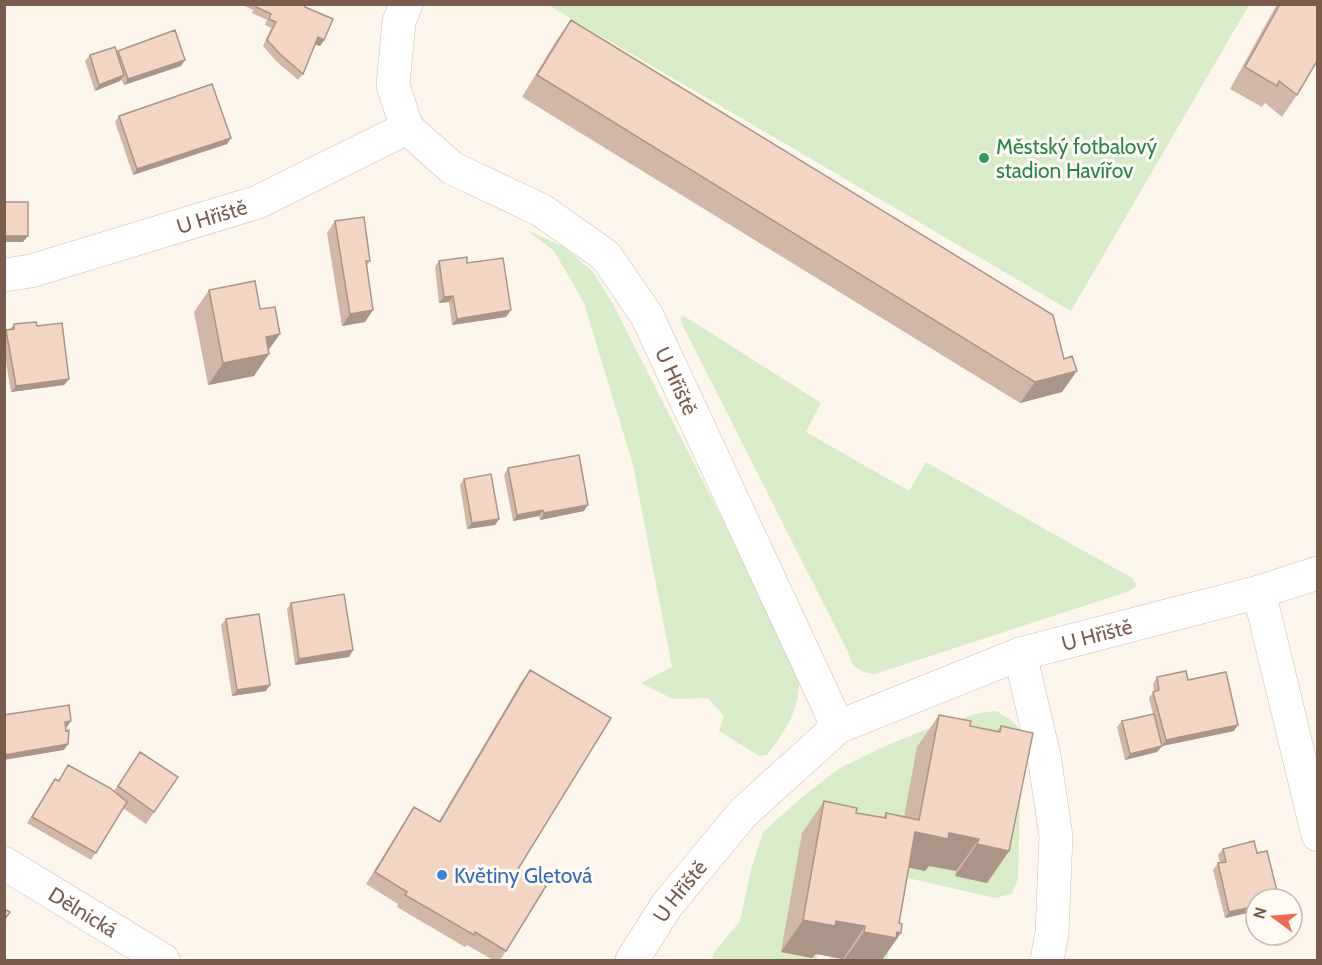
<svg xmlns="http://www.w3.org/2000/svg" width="1322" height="965" font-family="Cabin,sans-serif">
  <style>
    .green { fill: #d8ecc9 }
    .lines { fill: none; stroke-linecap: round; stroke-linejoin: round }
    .minor-casing { stroke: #d1beb0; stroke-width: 34 }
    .minor { stroke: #fff; stroke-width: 33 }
    .wall { fill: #d1b7a8 }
    .shaded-wall { fill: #aa9588 }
    .building { fill: #f3d5c3; stroke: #aa9588; stroke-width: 1.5 }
    .leisure-dot { fill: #2e9e5b; stroke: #fffaf3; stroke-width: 2 }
    .shop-dot { fill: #3f7fe0; stroke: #fffaf3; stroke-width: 2 }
    .labels { text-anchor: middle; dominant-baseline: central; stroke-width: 6; stroke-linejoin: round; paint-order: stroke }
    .leisure-label { font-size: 21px; fill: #27864d; stroke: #fffaf3; text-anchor: start }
    .street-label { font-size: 21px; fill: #7a5c4d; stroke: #fffaf3 }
    .shop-label { font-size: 21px; fill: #366cbe; stroke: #fffaf3; text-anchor: start }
  </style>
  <rect width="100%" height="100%" fill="#fdf6ec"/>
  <path class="green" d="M 548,5 L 1249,5 L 1071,311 Z
    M 527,230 L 564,247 L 593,272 L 613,304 L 795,662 C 796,669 800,678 799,685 C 798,713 783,734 767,755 L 759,756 L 719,731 L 724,716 L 708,698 L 673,699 L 641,683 L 672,667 L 633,465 L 584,303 L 554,251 Z
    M 684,316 L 821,403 L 806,432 L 909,491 L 926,462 L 1132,578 L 1137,585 L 1130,591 L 875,674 C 860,672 853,669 849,654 L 681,322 L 681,317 Z
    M 996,711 L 1010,719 L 1020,729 L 1021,753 L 1018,880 L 1011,894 L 995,898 L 903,877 L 887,960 L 829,960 L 830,956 L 819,954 L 816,960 L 712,960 L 713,954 L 740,921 L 751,870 L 763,832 L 802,797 L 840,768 L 885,746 L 925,730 L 979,713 Z"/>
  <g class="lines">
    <defs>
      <g id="minor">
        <path id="s1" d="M 406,4 L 399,22 L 393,85 L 407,128 L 452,168 L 541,210 L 606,256 L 647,316 L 838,727"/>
        <path id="s2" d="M 4,275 L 31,271 L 258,202 L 407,128"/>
        <path d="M 1259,592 L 1318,835"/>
        <path d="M 1020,654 L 1044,756 L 1056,836 L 1052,933 L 1047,960"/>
        <path id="s3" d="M 4,863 L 163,960"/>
        <path id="s4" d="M 632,960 L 667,905 L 743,813 L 838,727 L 1020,654 L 1259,592 L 1318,573"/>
      </g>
    </defs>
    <use href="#minor" class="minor-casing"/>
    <use href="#minor" class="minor"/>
  </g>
  <path class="wall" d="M 241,4 L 306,4 L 305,7 L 324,40 L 320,46 L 315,44 L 303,74 L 298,80 L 276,61 L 263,46 L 271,28 L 265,25 L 267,20 L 252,13 L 253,10 Z
    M 1277,4 L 1317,4 L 1297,95 L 1282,117 L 1265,103 L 1262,107 L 1230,89 Z
    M 571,20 L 1062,392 L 1020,403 L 522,97 L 556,41 Z
    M 118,51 L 181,66 L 124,85 L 121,79 L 120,81 L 95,91 L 85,61 L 90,55 L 117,52 Z
    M 119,116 L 227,144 L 133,175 L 115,122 Z
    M 335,221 L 370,261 L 367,265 L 365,322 L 342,326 L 327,233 Z
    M 439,261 L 467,263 L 506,317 L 452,325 L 449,302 L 439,303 L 435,267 Z
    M 209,290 L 260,309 L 280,334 L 268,350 L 254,376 L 208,385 L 194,312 Z
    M 14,324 L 37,326 L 69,379 L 64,385 L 11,392 L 4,351 L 4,333 L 6,330 L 10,329 Z
    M 508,468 L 584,511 L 540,520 L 539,516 L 513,521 L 504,475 Z
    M 464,479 L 499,519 L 495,525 L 467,529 L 460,485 Z
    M 291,603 L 349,657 L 295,665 L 287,609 Z
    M 226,619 L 266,691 L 232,696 L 221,625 Z
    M 530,670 L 518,869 L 506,951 L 500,960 L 493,960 L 467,945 L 465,947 L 397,907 L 398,904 L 366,884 L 406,819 L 414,807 L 439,821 L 521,682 Z
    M 1157,677 L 1188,680 L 1234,731 L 1162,746 L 1159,735 L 1162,746 L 1157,752 L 1125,760 L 1117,727 L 1122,721 L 1153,714 L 1149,698 L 1154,691 L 1153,684 Z
    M 939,715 L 970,726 L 997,731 L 1001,726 L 1009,851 L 987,883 L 955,876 L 956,871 L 929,866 L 925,871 L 909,867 L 882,960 L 842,960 L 843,959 L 816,954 L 812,958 L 781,952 L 802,833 L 824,801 L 856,813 L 883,818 L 886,813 L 904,817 L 917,747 Z
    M 140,752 L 178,777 L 146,824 L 123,808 L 91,860 L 27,823 L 55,779 L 58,781 L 68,765 L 114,791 Z
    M 1223,849 L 1257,853 L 1256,911 L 1225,918 L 1213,870 L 1218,863 L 1220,863 L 1218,855 Z"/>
  <path class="shaded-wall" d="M 318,37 L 324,40 L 320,46 L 314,44 Z
    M 185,60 L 181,66 L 124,85 L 128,79 Z
    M 124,75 L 120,81 L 95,91 L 99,85 Z
    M 231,138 L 227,144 L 133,175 L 137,169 Z
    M 4,236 L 28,236 L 23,242 L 4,242 Z
    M 453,296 L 449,302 L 439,303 L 444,297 Z
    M 373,310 L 365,322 L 342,326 L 350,314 Z
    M 511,310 L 506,317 L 452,325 L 457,319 Z
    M 280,334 L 265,355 L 269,354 L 254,376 L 208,385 L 223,363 L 266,337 Z
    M 1077,371 L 1062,392 L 1020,403 L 1035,382 Z
    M 69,379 L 64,385 L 11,392 L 16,386 Z
    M 588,505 L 584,511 L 540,520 L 544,513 Z
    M 543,510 L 539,516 L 513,521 L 517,515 Z
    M 499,519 L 495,525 L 467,529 L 472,523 Z
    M 353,650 L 349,657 L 295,665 L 299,659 Z
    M 270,685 L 266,691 L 232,696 L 237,690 Z
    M 71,721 L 67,727 L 60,728 L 65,722 Z
    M 1238,725 L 1234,731 L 1162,746 L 1166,740 Z
    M 68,744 L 64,750 L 4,760 L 4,755 Z
    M 1162,746 L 1157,752 L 1125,760 L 1130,754 Z
    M 915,832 L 949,833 L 979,839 L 956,871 L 929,866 L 925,871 L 892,864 Z
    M 977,844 L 1009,851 L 987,883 L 955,876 Z
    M 1256,906 L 1256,911 L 1225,918 L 1229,912 Z
    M 803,920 L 836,921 L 865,926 L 843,959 L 816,954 L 812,958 L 781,952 Z
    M 864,932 L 897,932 L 901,933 L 882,960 L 844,960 Z"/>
  <path class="building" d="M 257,4 L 306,4 L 305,7 L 333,19 L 324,40 L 318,37 L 303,74 L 280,54 L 267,40 L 276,22 L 269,19 L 271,14 L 256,7 Z
    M 1280,4 L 1317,4 L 1317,61 L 1297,95 L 1279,81 L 1277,86 L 1245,67 Z
    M 571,20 L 1053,315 L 1064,359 L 1072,356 L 1077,371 L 1035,382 L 537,75 Z
    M 175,30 L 185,60 L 128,79 L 118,51 Z
    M 115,47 L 124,75 L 99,85 L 90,55 Z
    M 212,84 L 231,138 L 137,169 L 119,116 Z
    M 4,202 L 28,202 L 28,236 L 4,236 Z
    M 364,217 L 370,261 L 366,261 L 373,310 L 350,314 L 335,221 Z
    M 467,257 L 467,263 L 503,258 L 511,310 L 457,319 L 453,296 L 444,297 L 439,261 Z
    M 255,281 L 260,309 L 275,307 L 280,334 L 266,337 L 269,354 L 223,363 L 209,290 Z
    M 36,322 L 37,326 L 62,323 L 69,379 L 16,386 L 6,330 L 14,329 L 14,324 Z
    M 579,455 L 588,505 L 544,513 L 543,510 L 517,515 L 508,468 Z
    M 491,474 L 499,519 L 472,523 L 464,479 Z
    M 344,594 L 353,650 L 299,659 L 291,603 Z
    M 259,614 L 270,685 L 237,690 L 226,619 Z
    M 530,670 L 611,718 L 518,869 L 546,886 L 506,951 L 475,932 L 474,935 L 405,895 L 407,892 L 375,872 L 414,807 L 440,822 Z
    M 1186,671 L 1188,680 L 1226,672 L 1238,725 L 1166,740 L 1153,692 L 1159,690 L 1157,677 Z
    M 69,705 L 71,721 L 65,722 L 66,731 L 69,730 L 68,744 L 4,755 L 4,715 Z
    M 1154,714 L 1162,746 L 1130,754 L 1122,721 Z
    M 939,715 L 971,721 L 970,726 L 1000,732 L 1001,726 L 1033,733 L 1009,851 L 977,844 L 979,839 L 949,833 L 948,839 L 915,832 L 899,923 L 902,924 L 901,933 L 897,932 L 896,938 L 864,932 L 865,926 L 836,921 L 835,926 L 803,920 L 824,801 L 857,808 L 856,813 L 886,818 L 886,813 L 919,820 Z
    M 140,752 L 178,777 L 154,812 L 118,786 Z
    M 68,765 L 110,788 L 127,802 L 96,853 L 32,817 L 55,779 L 59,781 Z
    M 1254,841 L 1257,853 L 1267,851 L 1279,899 L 1256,899 L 1256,906 L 1229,912 L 1218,863 L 1226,862 L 1223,849 Z
    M 4,909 L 10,912 L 4,920 Z"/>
  <circle class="leisure-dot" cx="984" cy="158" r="6"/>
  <circle class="shop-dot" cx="442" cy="875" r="6"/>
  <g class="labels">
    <g class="leisure-label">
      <text x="996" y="146">Městský fotbalový<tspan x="996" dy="24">stadion Havířov</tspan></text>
    </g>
    <g class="street-label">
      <text stroke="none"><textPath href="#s2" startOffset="216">U Hřiště</textPath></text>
      <text stroke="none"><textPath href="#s1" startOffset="510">U Hřiště</textPath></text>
      <text stroke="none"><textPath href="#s4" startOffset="588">U Hřiště</textPath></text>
      <text stroke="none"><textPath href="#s4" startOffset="84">U Hřiště</textPath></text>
      <text stroke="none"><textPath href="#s3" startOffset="93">Dělnická</textPath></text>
    </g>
    <g class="shop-label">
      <text x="454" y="875">Květiny Gletová</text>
    </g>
  </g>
  <rect width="1322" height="965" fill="none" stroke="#7a5c4d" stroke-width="12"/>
  <g transform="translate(1274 917) rotate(286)"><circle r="28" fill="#fffaf3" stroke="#cabbb1" stroke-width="1.5"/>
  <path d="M0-4.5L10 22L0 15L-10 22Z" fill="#e76f51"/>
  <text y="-9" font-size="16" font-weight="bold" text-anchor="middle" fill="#7a5c4d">N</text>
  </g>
</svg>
